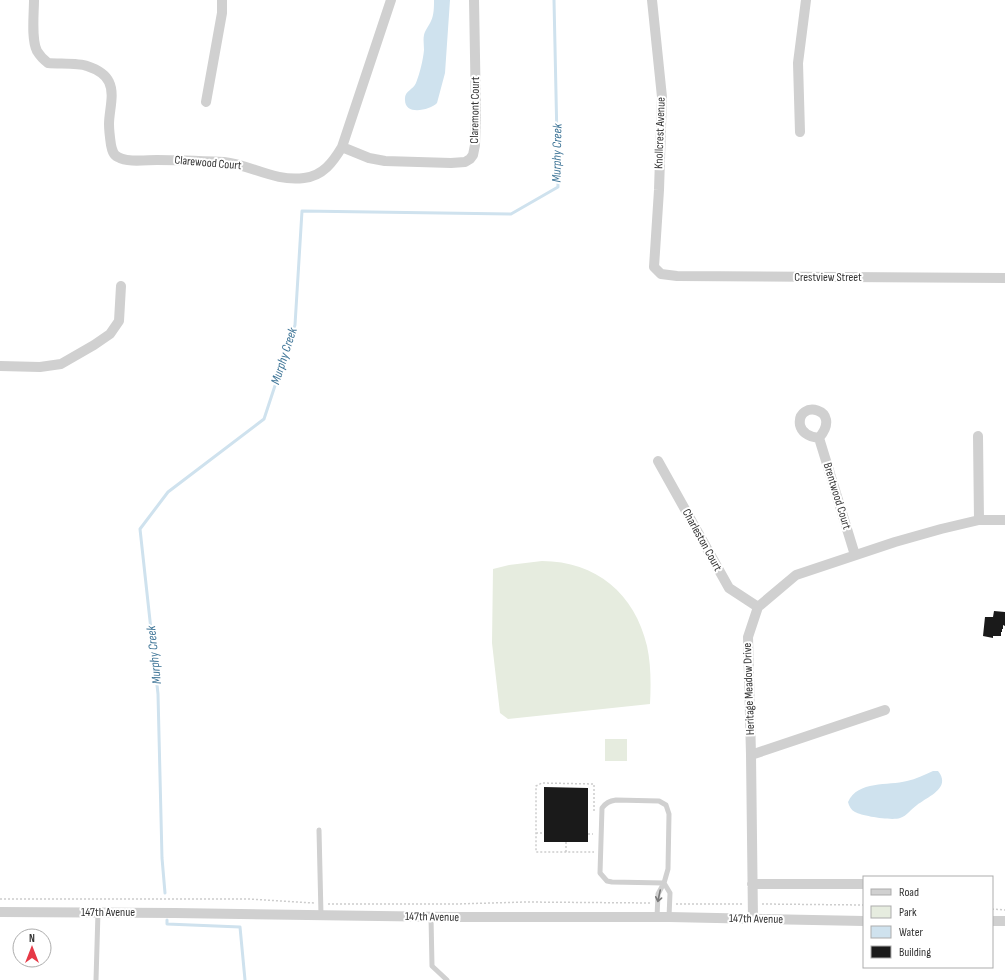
<svg xmlns="http://www.w3.org/2000/svg" width="1005" height="980" font-family="'Sofia Sans Condensed',sans-serif">
  <style>
    .green { fill: #e6ecdf }
    .water { fill: #cfe2ee }
    .lines { fill: none; stroke-linecap: round; stroke-linejoin: round }
    .stream { stroke: #cfe2ee; stroke-width: 3 }
    .building { fill: #1a1a1a }
    .path { stroke: #cdcdcd; stroke-width: 1.5; stroke-dasharray: 2 2; stroke-linecap: butt }
    .lane { stroke: #d0d0d0; stroke-width: 5 }
    .street { stroke: #d0d0d0; stroke-width: 10 }
    .oneway { stroke: #7a7a7a }
    .labels { text-anchor: middle; dominant-baseline: central; stroke-width: 4; stroke-linejoin: round; paint-order: stroke }
    .street-label { font-size: 12px; fill: #333; stroke: #fff }
    .water-label { font-size: 13px; font-style: italic; fill: #3f7597; stroke: #fff }
  </style>
  <rect width="100%" height="100%" fill="#fff"/>
  <path class="green" d="M 542,561 C 596,561 635,594 647,646 C 651,664 651,685 650,704 L 508,719 L 500,713 L 492,643 L 493,569 L 509,565 Z
    M 605,739 L 627,739 L 627,761 L 605,761 Z"/>
  <path class="water" d="M 434,0 L 450,0 L 445,73 L 437,103 C 430,110 405,116 405,100 C 404,91 413,90 416,83 C 420,73 423,60 424,50 C 424,45 423,40 424,35 C 425,30 429,26 431,21 C 434,15 434,7 434,0 Z
    M 933,771 L 938,771 C 952,788 927,797 917,805 C 911,809 907,816 900,818 C 892,821 862,816 855,812 C 851,810 849,806 848,802 C 858,780 888,786 907,781 C 916,779 924,775 933,771 Z"/>
  <g class="lines">
    <path class="stream" d="M 165,893 L 162,858 L 158,694 L 140,529 L 168,492 L 264,419 L 295,325 L 302,211 L 511,214 L 558,187 L 554,0
      M 167,920 L 167,924 L 240,927 L 245,980"/>
  </g>
  <path class="building" d="M 994,611 L 1005,612 L 1005,626 L 1003,625 L 1003,629 L 1002,629 L 1002,632 L 1001,632 L 1001,636 L 993,636 L 993,638 L 983,636 L 985,617 L 993,617 Z
    M 544,787 L 588,788 L 588,842 L 544,842 Z"/>
  <g class="lines">
    <path class="path" d="M 594,811 L 594,784 L 542,783 L 536,786 L 536,852 L 594,852
      M 536,833 L 544,833
      M 588,834 L 593,834
      M 566,852 L 566,842
      M 0,899 L 248,899 L 314,903
      M 328,904 L 456,904 L 526,902 L 650,903
      M 676,904 L 744,904
      M 762,904 L 864,905
      M 992,909 L 1005,910"/>
    <path class="lane" d="M 616,800 L 659,801 L 666,805 L 669,814 L 668,869 L 664,883 L 612,882 L 607,881 L 600,873 L 602,808 C 606,803 609,801 616,800 Z
      M 319,830 L 321,915
      M 431,917 L 432,966 L 447,980
      M 657,917 L 658,894 L 664,883 L 670,893 L 669,917
      M 96,980 L 98,912"/>
    <path class="street" d="M 34,0 C 34,14 31,39 37,51 C 40,56 44,60 48,63 C 59,64 79,63 87,66 C 96,69 105,73 109,82 C 115,94 109,111 109,124 C 109,131 110,138 111,145 C 112,150 113,155 118,157 C 128,163 146,160 157,160 C 179,160 202,161 224,162 C 251,165 275,182 304,178 C 323,176 333,162 342,147 L 391,0
      M 652,0 L 662,97 L 659,190 L 654,267 L 661,274 L 677,276 L 1005,278
      M 206,102 L 222,13 L 222,0
      M 800,132 L 798,63 L 806,0
      M 342,147 L 369,158 L 385,161 L 451,163 L 465,162 L 470,159 L 473,155 L 475,145 L 476,112 L 474,0
      M 0,366 L 40,367 L 61,364 L 94,345 L 110,334 L 119,321 L 121,286
      M 978,436 L 979,520
      M 819,438 C 844,408 796,399 800,425 C 802,434 811,437 819,438 L 855,555
      M 658,461 L 729,588 L 758,607
      M 751,755 L 885,710
      M 752,884 L 864,884
      M 0,912 L 175,913 L 450,917 L 669,917 L 864,921
      M 753,919 L 751,755 L 748,637 L 758,607 L 796,575 L 895,542 L 941,529 L 979,520 L 1005,520
      M 992,921 L 1005,921"/>
  </g>
  <defs><path id="oneway-shaft" d="M-6 0H5M1.5-3L5.5 0L1.5 3" fill="none" stroke-width="1.6" stroke-linecap="round" stroke-linejoin="round"/></defs>
  <use class="oneway" href="#oneway-shaft" transform="translate(659 896) rotate(102)"/>
  <g class="labels">
    <g class="street-label">
      <text transform="translate(475 110) rotate(-89)">Claremont Court</text>
      <text transform="translate(660 133) rotate(-88)">Knollcrest Avenue</text>
      <text transform="translate(208 163) rotate(5)">Clarewood Court</text>
      <text x="828" y="277">Crestview Street</text>
      <text transform="translate(837 496) rotate(73)">Brentwood Court</text>
      <text transform="translate(702 540) rotate(61)">Charleston Court</text>
      <text transform="translate(749 689) rotate(-92)">Heritage Meadow Drive</text>
      <text x="108" y="912">147th Avenue</text>
      <text transform="translate(432 917) rotate(1)">147th Avenue</text>
      <text transform="translate(756 919) rotate(1)">147th Avenue</text>
    </g>
    <g class="water-label">
      <text transform="translate(557 153) rotate(-89)">Murphy Creek</text>
      <text transform="translate(284 356) rotate(-72)">Murphy Creek</text>
      <text transform="translate(154 655) rotate(-96)">Murphy Creek</text>
    </g>
  </g>
  <rect x="863" y="876" width="130" height="92" fill="#ffffff" stroke="#adadad"/>
  <rect x="871" y="889" width="20" height="6" fill="#d0d0d0" stroke="#adadad"/>
  <text x="899" y="896" font-size="12" fill="#333333">Road</text>
  <rect x="871" y="906" width="20" height="12" fill="#e6ecdf" stroke="#adadad"/>
  <text x="899" y="916" font-size="12" fill="#333333">Park</text>
  <rect x="871" y="926" width="20" height="12" fill="#cfe2ee" stroke="#adadad"/>
  <text x="899" y="936" font-size="12" fill="#333333">Water</text>
  <rect x="871" y="946" width="20" height="12" fill="#1a1a1a" stroke="#adadad"/>
  <text x="899" y="956" font-size="12" fill="#333333">Building</text>
  <g transform="translate(32 948)"><circle r="19" fill="#ffffff" stroke="#adadad"/>
  <path d="M0-3L7 15L0 10L-7 15Z" fill="#e63946"/>
  <text y="-6" font-size="11" font-weight="bold" text-anchor="middle" fill="#333333">N</text>
  </g>
</svg>
